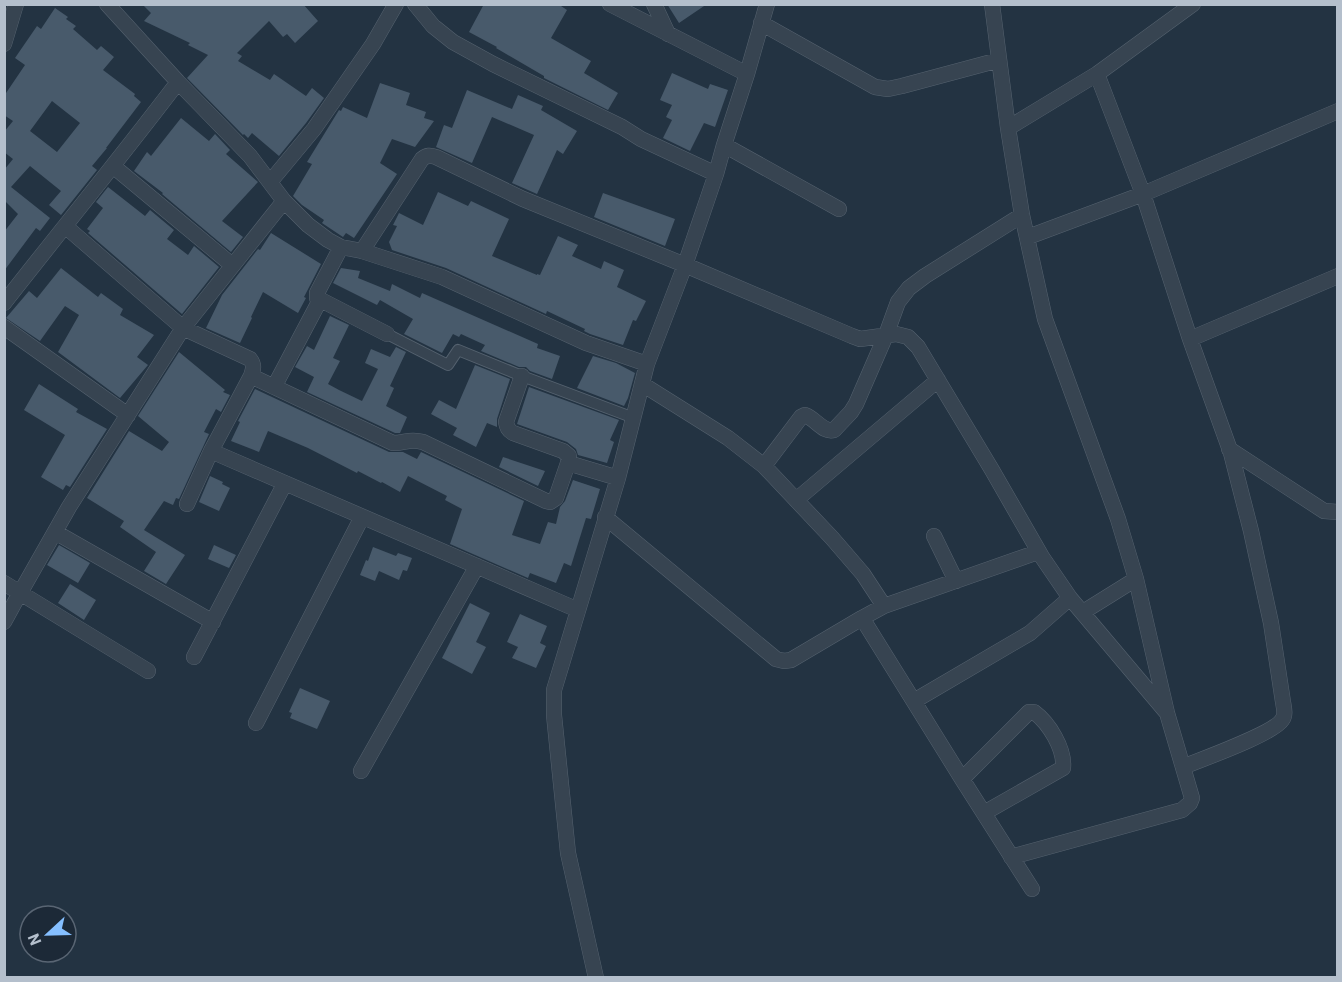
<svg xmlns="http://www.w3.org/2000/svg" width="1342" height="982" font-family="Barlow,sans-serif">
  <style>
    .building { fill: #485a6b; fill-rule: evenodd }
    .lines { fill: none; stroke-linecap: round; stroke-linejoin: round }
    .pedestrian-casing { stroke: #55626f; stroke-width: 12 }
    .minor-casing { stroke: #55626f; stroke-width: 16 }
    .pedestrian { stroke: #374451; stroke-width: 10 }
    .minor { stroke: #374451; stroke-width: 15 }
  </style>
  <rect width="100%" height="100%" fill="#233342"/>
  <path class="building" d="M 142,4 L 303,4 L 318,21 L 295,43 L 287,34 L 283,37 L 269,21 L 237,53 L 242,56 L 238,61 L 270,80 L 274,74 L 306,96 L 312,88 L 324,98 L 306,123 L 279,156 L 252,133 L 248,138 L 244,134 L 243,135 L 187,78 L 208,55 L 188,45 L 190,43 L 144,21 L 151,13 Z
    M 484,4 L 558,4 L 567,10 L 551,38 L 591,61 L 584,73 L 618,93 L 608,110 L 544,78 L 544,76 L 496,48 L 497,47 L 469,32 Z
    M 667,4 L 707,4 L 679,23 Z
    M 55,8 L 68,17 L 66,19 L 76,26 L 73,29 L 97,50 L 101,46 L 114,57 L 103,70 L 135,94 L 134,96 L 141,102 L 106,148 L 107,148 L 92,166 L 97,170 L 61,215 L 49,205 L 61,191 L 30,166 L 11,187 L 50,218 L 40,231 L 36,228 L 4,271 L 4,232 L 18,214 L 4,200 L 4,170 L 13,159 L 4,152 L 4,132 L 13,121 L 4,115 L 4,96 L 25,65 L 15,58 L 37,26 L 41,29 ZM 52,101 L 80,123 L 57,152 L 30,131 Z
    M 672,73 L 708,89 L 710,84 L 728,90 L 715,127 L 704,123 L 690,151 L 663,138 L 672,120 L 666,117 L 672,105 L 660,100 Z
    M 380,83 L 410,93 L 406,105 L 426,112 L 424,118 L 434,121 L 415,147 L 392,139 L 380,163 L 397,174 L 354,238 L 346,233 L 343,237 L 322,223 L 324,220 L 302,205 L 293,196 L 312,164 L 307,162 L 339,110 L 341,111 L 343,107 L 367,118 Z
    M 467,90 L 512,109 L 518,95 L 543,106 L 541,110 L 577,131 L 563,154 L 557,150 L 537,194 L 512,183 L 534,135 L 492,117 L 472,163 L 436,147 L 444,125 L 452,128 Z
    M 181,118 L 209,141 L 215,134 L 230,150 L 226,154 L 258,182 L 222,221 L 243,237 L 231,252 L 162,194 L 163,193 L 134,171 L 147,152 L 151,156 Z
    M 108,187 L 145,216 L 150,210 L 174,230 L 167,239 L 188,255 L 194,246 L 219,267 L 182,314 L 88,233 L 90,231 L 87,229 L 103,208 L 96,202 Z
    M 438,192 L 468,206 L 471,201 L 509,219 L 492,256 L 537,275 L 537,274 L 540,275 L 558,236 L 578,245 L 572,256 L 601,269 L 604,261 L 624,270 L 617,287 L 646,301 L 636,321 L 633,320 L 623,345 L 590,334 L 584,331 L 585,329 L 547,311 L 546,314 L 446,268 L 392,250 L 389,242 L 397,226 L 393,225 L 399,213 L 423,225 Z
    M 603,193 L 675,219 L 665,246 L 594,217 Z
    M 271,233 L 321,264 L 304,297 L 306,298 L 298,313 L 263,292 L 251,317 L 252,318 L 240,343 L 206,328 L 222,295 L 258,249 L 260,250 Z
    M 61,268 L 98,297 L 101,293 L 123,309 L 120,315 L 154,335 L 137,357 L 148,365 L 120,398 L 58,352 L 79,315 L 65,306 L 40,341 L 6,318 L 29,291 L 37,298 Z
    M 341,268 L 360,271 L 358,278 L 390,291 L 392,284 L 420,298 L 422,293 L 538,344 L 537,348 L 560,356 L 552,379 L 530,371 L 526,367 L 519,367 L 481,351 L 485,345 L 461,334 L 459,337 L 453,334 L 442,353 L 404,334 L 413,319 L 380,300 L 377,305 L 333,283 Z
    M 330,316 L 349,325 L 333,358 L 340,361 L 328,384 L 339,390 L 362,401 L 378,369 L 365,363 L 371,349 L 390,357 L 396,347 L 406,352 L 390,386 L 394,388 L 386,406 L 407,417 L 400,433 L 395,433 L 307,392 L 314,377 L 295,367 L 307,346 L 314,350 Z
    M 179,352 L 225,390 L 223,392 L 230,395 L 221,412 L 216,409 L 204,432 L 209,434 L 179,499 L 176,498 L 173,505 L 164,501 L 144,530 L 185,555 L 166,584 L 144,571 L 156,552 L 120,527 L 124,521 L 87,498 L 129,431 L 162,451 L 169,442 L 138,416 Z
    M 593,356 L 616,363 L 635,373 L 628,398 L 624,406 L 577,388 Z
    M 475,365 L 510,379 L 497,419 L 497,427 L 487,423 L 476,447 L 453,435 L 457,428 L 431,414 L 439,400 L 456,409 Z
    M 39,384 L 78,409 L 76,412 L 107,429 L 70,487 L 66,485 L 63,490 L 41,477 L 65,435 L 24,410 Z
    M 529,387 L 619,420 L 610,440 L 614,442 L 607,463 L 578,455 L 576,449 L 567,442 L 517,424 Z
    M 255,389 L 389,452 L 403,452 L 417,459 L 421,452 L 524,501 L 512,535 L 540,544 L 548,522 L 556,524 L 560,507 L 565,501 L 573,480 L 600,489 L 591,519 L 586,518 L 571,566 L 564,563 L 556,583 L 530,573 L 528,578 L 450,544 L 462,509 L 445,500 L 447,496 L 408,476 L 400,492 L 382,482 L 381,483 L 358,471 L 357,473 L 308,448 L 268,431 L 259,452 L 231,441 L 240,422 L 238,421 Z
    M 503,457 L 545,471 L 538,486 L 499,467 Z
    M 210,476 L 223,482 L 222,484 L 230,488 L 219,511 L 199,502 Z
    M 59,545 L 90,563 L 78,583 L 47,565 Z
    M 214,545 L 236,555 L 229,568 L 208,559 Z
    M 373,547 L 396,556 L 398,553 L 412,558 L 407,571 L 403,570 L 399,580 L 379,571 L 375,581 L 360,575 L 366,560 L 368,561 Z
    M 70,584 L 96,600 L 84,620 L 58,603 Z
    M 470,603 L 490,613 L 476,642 L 486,647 L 472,674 L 442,658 Z
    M 520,614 L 547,626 L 540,643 L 546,646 L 536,668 L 512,658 L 518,647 L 507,642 Z
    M 300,688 L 330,701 L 317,729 L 290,718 L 292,713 L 289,712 Z"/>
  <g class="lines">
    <defs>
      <path id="pedestrian" d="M 387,334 L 448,365 L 458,350 L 522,376 L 634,418"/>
      <path id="minor" d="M 107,4 L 178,82 L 250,156 L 284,201 L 308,225 L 328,240 L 341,247 L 362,251 L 442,277 L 586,343 L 647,364
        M 415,4 L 433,26 L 453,42 L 493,64 L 622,127 L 641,139 L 716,174
        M 610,4 L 747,74
        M 654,4 L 668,34
        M 992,4 L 1008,128 L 1022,215 L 1045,319 L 1118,519 L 1136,579 L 1167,713 L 1192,798 L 1190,803 L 1182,810 L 1011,857
        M 761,23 L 875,87 L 888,89 L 902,86 L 999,60
        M 4,44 L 16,4
        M 1097,74 L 1143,194 L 1190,339 L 1231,453 L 1251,531 L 1271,623 L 1283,702 C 1284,708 1286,715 1282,720 C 1273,734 1202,759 1183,767
        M 1008,128 L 1097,74 L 1193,4
        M 724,145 L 839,209
        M 113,166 L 232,265
        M 270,182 L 314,129 L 373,44 L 396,4
        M 65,226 L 183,328 L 250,359 C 255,365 253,370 251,376 L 211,451 L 187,504
        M 1028,237 L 1143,194 L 1338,111
        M 341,247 L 317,293 L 317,298 L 387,334
        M 362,251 L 422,159 C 427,155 430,155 436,157 L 523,199 L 685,265 L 852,336 L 860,339 L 896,334 L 908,337 L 918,347 L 992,470 L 1042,557 L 1070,598 L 1167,713
        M 4,303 C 62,229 121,157 178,82
        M 4,327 L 128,415
        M 1190,339 L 1338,276
        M 251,376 L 393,443 C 406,443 409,438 423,442 L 546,501 L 550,502 L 556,498 L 568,463 L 618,478
        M 522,376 L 506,422 C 507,427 508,430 513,433 L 563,451 L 569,456 L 568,463
        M 642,384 L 728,438 L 764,466 L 832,538 L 863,574 L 884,606
        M 274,387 L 320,300
        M 1229,449 L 1324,511 L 1338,512
        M 211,451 L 578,610
        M 764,466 L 801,417 L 805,415 C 816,419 823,433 834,430 L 851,412 L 856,404 L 886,335 L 898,302 L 909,288 L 925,276 L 1022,215
        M 796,500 L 938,380
        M 605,517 L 776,659 L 784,661 L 791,660 L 862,618 L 962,779 L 1032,889
        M 55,532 L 213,622
        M 934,536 L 956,581
        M 4,583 L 148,671
        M 1083,612 L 1136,579
        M 862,618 L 884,606 L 1038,552
        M 4,622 L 15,602 L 69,507 L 183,328 L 284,201
        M 194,657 L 285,483
        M 914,701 L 1030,633 L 1070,598
        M 256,723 L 362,517
        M 361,771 L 477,566
        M 962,779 L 1029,712 L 1034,712 C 1049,723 1065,749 1063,768 L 984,813
        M 596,978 L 568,853 L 554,715 L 554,690 L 618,478 L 647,364 L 685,265 L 716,174 L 724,145 L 747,74 L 767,4"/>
    </defs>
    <use href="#pedestrian" class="pedestrian-casing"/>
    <use href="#minor" class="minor-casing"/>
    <use href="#pedestrian" class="pedestrian"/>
    <use href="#minor" class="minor"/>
  </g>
  <rect width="1342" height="982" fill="none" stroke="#b4bfcc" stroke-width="12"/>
  <g transform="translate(48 934) rotate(248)"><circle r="28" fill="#1c2937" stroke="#596573" stroke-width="1.5"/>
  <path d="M0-4.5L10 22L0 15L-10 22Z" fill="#85bfff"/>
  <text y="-9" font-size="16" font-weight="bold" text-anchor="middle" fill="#b4bfcc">N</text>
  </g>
</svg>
